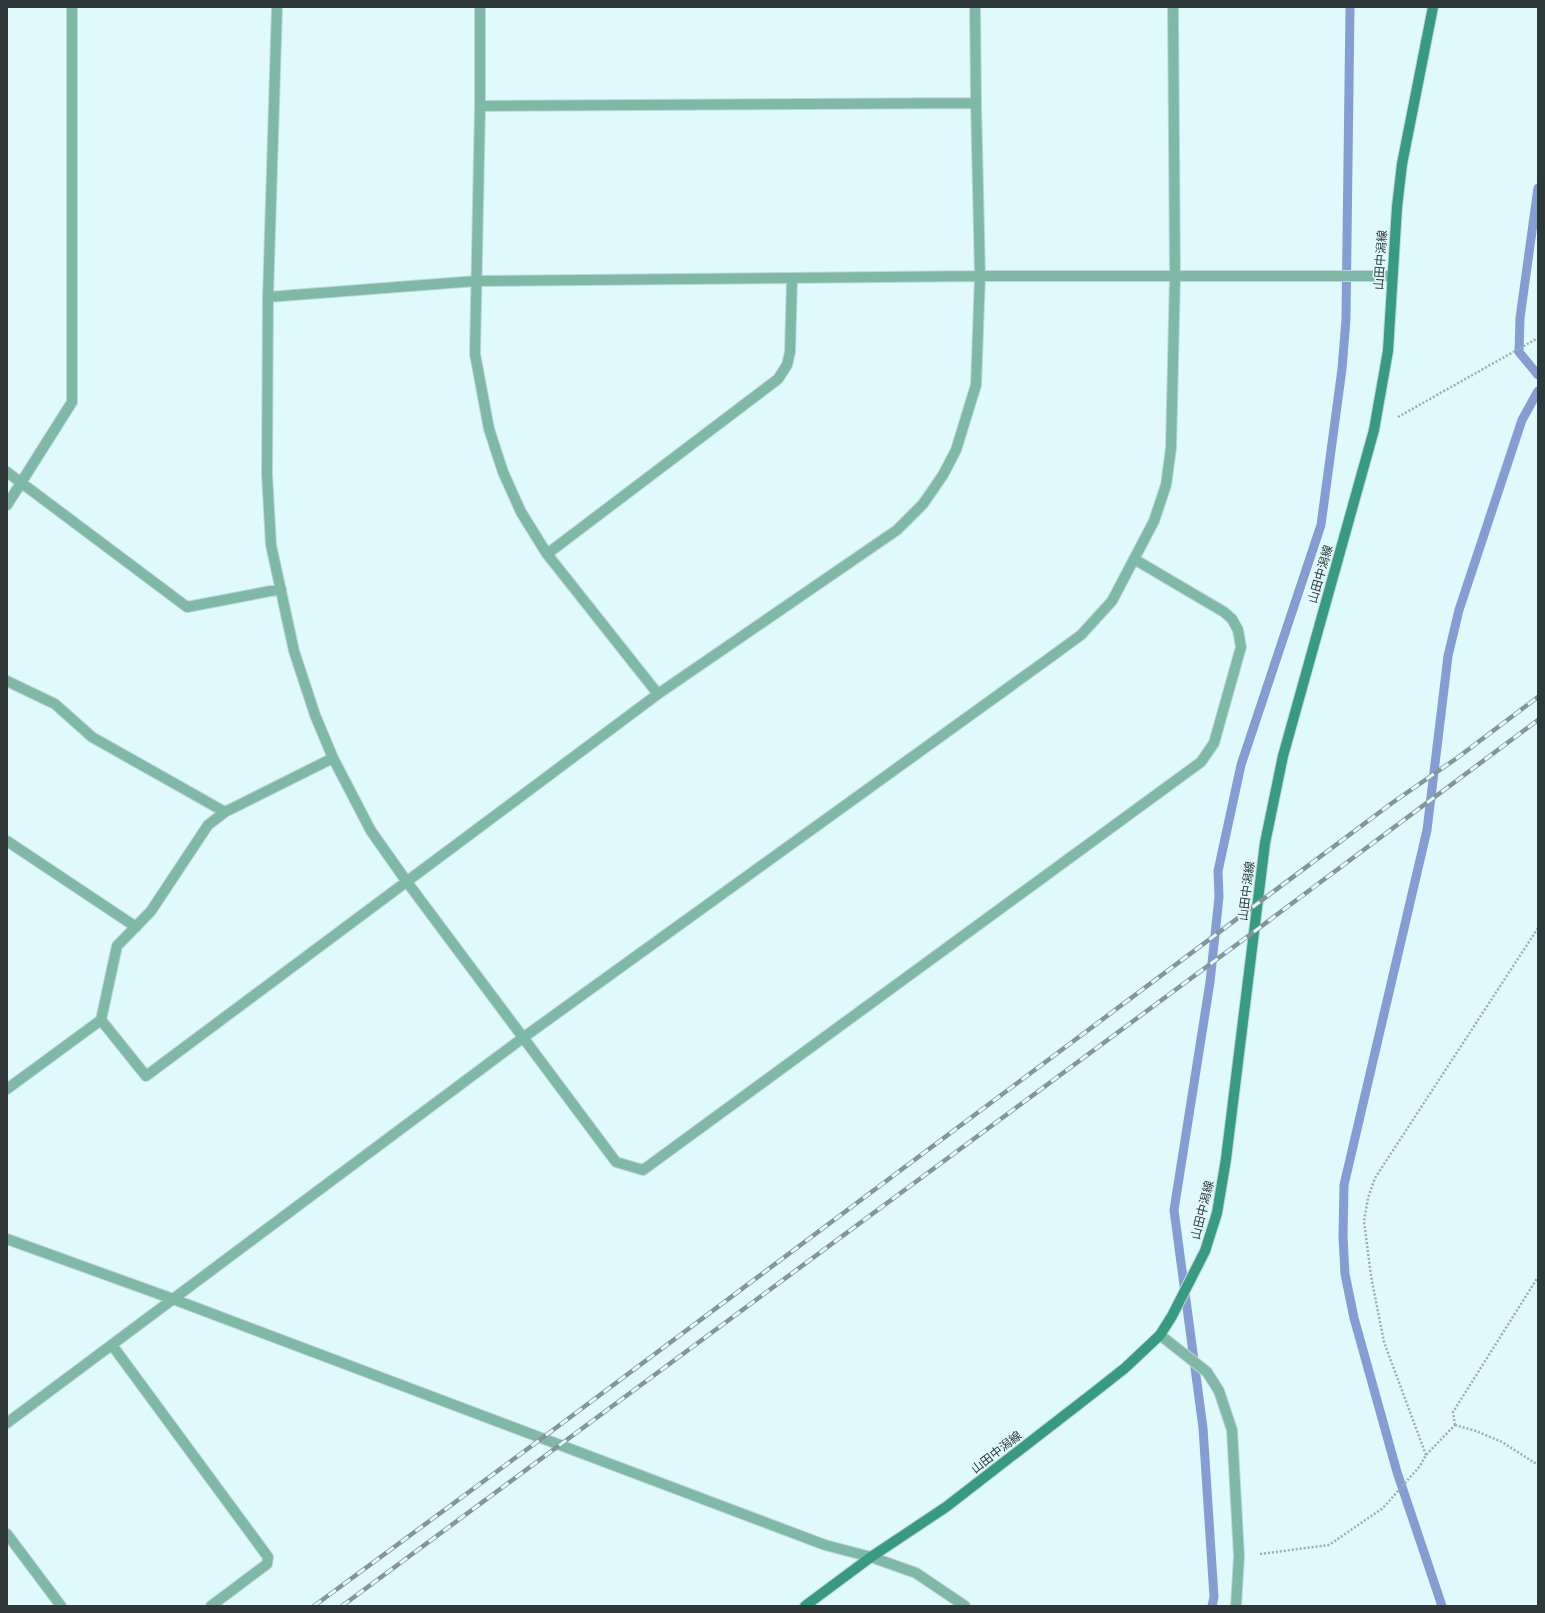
<svg xmlns="http://www.w3.org/2000/svg" width="1545" height="1613" font-family="'PT Sans','Noto Sans JP',sans-serif">
  <style>
    .lines { fill: none; stroke-linecap: round; stroke-linejoin: round }
    .stream { stroke: #869dd3; stroke-width: 9 }
    .minor-casing { stroke: #bfd6d9; stroke-width: 12 }
    .secondary-casing { stroke: #bfd6d9; stroke-width: 12 }
    .path { stroke: #9cb0b2; stroke-width: 2.5; stroke-dasharray: 2 2; stroke-linecap: butt }
    .minor { stroke: #7fb8a7; stroke-width: 10 }
    .secondary { stroke: #399a82; stroke-width: 10 }
    .rail-casing { stroke: #849698; stroke-width: 4.5 }
    .rail { stroke: #dff9fc; stroke-width: 3; stroke-dasharray: 9; stroke-linecap: butt }
    .labels { text-anchor: middle; dominant-baseline: central; stroke-width: 3; stroke-linejoin: round; paint-order: stroke }
    .street-label { font-size: 12px; fill: #2e3839; stroke: #dff9fc }
  </style>
  <rect width="100%" height="100%" fill="#dff9fc"/>
  <g class="lines">
    <path class="stream" d="M 1538,188 L 1520,318 L 1519,352 L 1538,375
      M 1212,1606 L 1214,1597 L 1203,1428 L 1174,1210 L 1210,982 L 1219,897 L 1218,871 L 1241,765 L 1321,525 L 1342,369 L 1346,319 L 1350,7
      M 1442,1606 L 1397,1472 L 1354,1318 L 1345,1274 L 1343,1237 L 1344,1185 L 1427,830 L 1448,656 L 1459,610 L 1522,420 L 1538,391"/>
    <defs>
      <path id="minor" d="M 277,7 L 268,297 L 267,474 L 271,545 L 294,651 L 315,715 L 333,758 L 371,831 L 407,882 L 616,1162 L 643,1170 L 1201,762 L 1214,743 L 1241,647 L 1238,630 L 1232,619 L 1224,612 L 1134,559
        M 480,7 L 480,106 L 475,354 L 489,429 L 503,472 L 521,512 L 547,554 L 658,694
        M 480,106 L 976,103
        M 268,297 L 476,281 L 980,276 L 1392,276
        M 7,472 L 187,607 L 281,589
        M 7,505 L 72,402 L 72,7
        M 547,554 L 778,379 L 787,365 L 790,352 L 792,279
        M 7,681 L 55,704 L 92,737 L 225,812
        M 7,841 L 136,927
        M 101,1020 L 146,1076 L 658,694 L 897,530 L 923,504 L 943,475 L 956,450 L 976,385 L 980,276 L 976,103 L 975,7
        M 7,1089 L 101,1020 L 117,946 L 151,911 L 208,825 L 225,812 L 333,758
        M 7,1239 L 173,1299 L 825,1545 L 871,1557 L 916,1573 L 965,1606
        M 1160,1335 L 1207,1372 L 1219,1391 L 1232,1430 L 1239,1556 L 1236,1606
        M 112,1345 L 268,1557 L 267,1564 L 211,1606
        M 7,1423 L 524,1037 L 1044,662 L 1081,635 L 1112,601 L 1154,521 L 1166,485 L 1171,448 L 1175,276 L 1173,7
        M 7,1534 L 61,1606"/>
      <path id="secondary" d="M 805,1606 L 871,1557 L 946,1507 L 1092,1394 L 1125,1368 L 1160,1335 L 1172,1316 L 1205,1251 L 1217,1213 L 1226,1159 L 1265,843 L 1283,756 L 1374,430 L 1388,351 L 1397,207 L 1402,164 L 1433,7"/>
    </defs>
    <use href="#minor" class="minor-casing"/>
    <use href="#secondary" class="secondary-casing"/>
    <path class="path" d="M 1398,417 L 1538,338
      M 1455,1425 L 1453,1412 L 1538,1277
      M 1455,1425 L 1476,1431 L 1502,1442 L 1538,1465
      M 1426,1455 L 1384,1342 L 1371,1276 L 1364,1221 L 1368,1198 L 1375,1178 L 1538,928
      M 1260,1554 L 1329,1545 L 1383,1508 L 1420,1466 L 1426,1455 L 1455,1425"/>
    <use href="#minor" class="minor"/>
    <use href="#secondary" class="secondary"/>
    <defs>
      <path id="rail" d="M 314,1606 L 541,1439 L 1392,803 L 1457,758 L 1538,697
        M 342,1606 L 1255,931 L 1538,720"/>
    </defs>
    <use href="#rail" class="rail-casing"/>
    <use href="#rail" class="rail"/>
  </g>
  <g class="labels">
    <g class="street-label">
      <text transform="translate(1380 260) rotate(-86)">山田中潟線</text>
      <text transform="translate(1320 574) rotate(-74)">山田中潟線</text>
      <text transform="translate(1246 891) rotate(-83)">山田中潟線</text>
      <text transform="translate(1202 1210) rotate(-76)">山田中潟線</text>
      <text transform="translate(996 1452) rotate(-38)">山田中潟線</text>
    </g>
  </g>
  <rect width="1545" height="1613" fill="none" stroke="#2e3839" stroke-width="16"/>
</svg>
